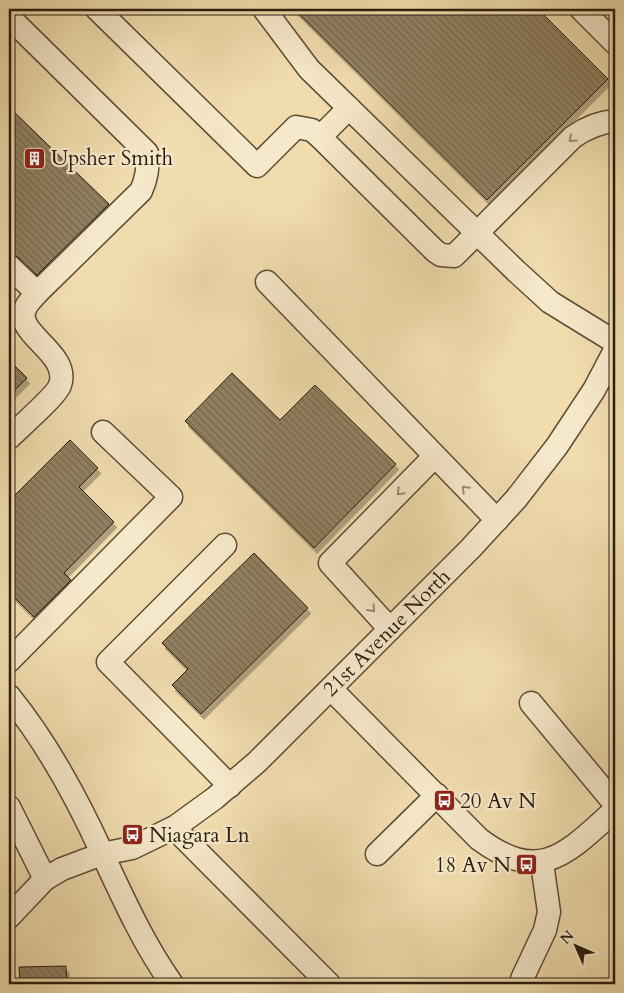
<svg xmlns="http://www.w3.org/2000/svg" width="624" height="993" font-family="Cardo,serif">
  <style>
    .building { fill: url(#building-back-hatch); stroke: #2a1e10; filter: url(#shadow) }
    .lines { fill: none; stroke-linecap: round; stroke-linejoin: round }
    .minor-casing { stroke: #5c4e37; stroke-width: 25 }
    .minor { stroke: #f6e8ca; stroke-width: 22 }
    .oneway { stroke: #9a8d76 }
    .labels { text-anchor: middle; dominant-baseline: central; stroke-width: 4.5; stroke-linejoin: round; paint-order: stroke }
    .poi-label { font-size: 21px; fill: #2a1e10; stroke: #f6e8ca; text-anchor: start }
    .street-label { font-size: 21px; fill: #2a1e10; stroke: #f6e8ca }
  </style>
  <defs>
    <pattern id="building-back-hatch" width="6" height="6" patternUnits="userSpaceOnUse" patternTransform="scale(1.25)"><rect width="6" height="6" fill="#918162"/><path d="M-1 5l2 2M0 0l6 6M5-1l2 2" fill="none" stroke="#77694f"/></pattern>
    <filter id="shadow"><feDropShadow dx="3" dy="5.5" stdDeviation="0" flood-color="#0004"/></filter>
  </defs>
  <rect width="100%" height="100%" fill="#f1dcad"/>
  <filter id="stains"><feTurbulence type="fractalNoise" baseFrequency=".004" numOctaves="4"/><feColorMatrix values="0 0 0 0 .2 0 0 0 0 .09 0 0 0 0 .02 0 0 0 .5 -.17"/></filter>
  <radialGradient id="worn" r=".72"><stop offset=".6" stop-color="#630" stop-opacity="0"/><stop offset="1" stop-color="#630" stop-opacity=".3"/></radialGradient>
  <path class="building" d="M 294,9 L 538,9 L 608,79 L 487,200 Z
    M 9,107 L 109,204 L 37,275 L 18,257 L 9,253 Z
    M 9,360 L 27,378 L 9,396 Z
    M 232,373 L 280,420 L 315,385 L 396,464 L 314,548 L 185,421 Z
    M 70,440 L 98,468 L 79,487 L 114,522 L 64,573 L 71,580 L 34,617 L 9,592 L 9,501 Z
    M 254,553 L 308,608 L 201,714 L 172,685 L 188,669 L 162,643 Z
    M 66,966 L 67,984 L 20,984 L 19,967 Z"/>
  <g class="lines">
    <defs>
      <g id="minor">
        <path d="M 97,9 L 257,166 L 296,127 L 312,130 L 320,137"/>
        <path d="M 264,9 L 309,69 L 516,271 L 550,302 L 615,342"/>
        <path d="M 581,9 L 615,43"/>
        <path d="M 9,17 L 147,153 C 148,168 147,178 141,191 L 37,293 C 33,298 27,303 25,309 C 14,334 71,353 60,385 C 57,395 19,428 9,438"/>
        <path d="M 349,108 L 320,137 L 435,251 L 441,255 L 454,256 L 573,137 C 586,128 599,122 615,121"/>
        <path d="M 9,266 L 37,293"/>
        <path d="M 267,282 L 497,520"/>
        <path d="M 225,545 L 108,662 L 230,786"/>
        <path d="M 390,629 L 330,563 L 434,457"/>
        <path d="M 9,661 L 171,497 L 103,432"/>
        <path d="M 331,689 L 479,839 C 541,885 567,853 615,810"/>
        <path d="M 9,696 C 48,744 77,798 102,853 C 123,898 143,943 172,984"/>
        <path d="M 531,703 L 615,804"/>
        <path d="M 9,807 L 45,879"/>
        <path d="M 175,827 L 183,837 L 329,984"/>
        <path d="M 377,854 L 437,795"/>
        <path id="s1" d="M 9,917 L 45,879 L 62,869 L 102,854 L 132,848 L 175,827 L 215,798 L 257,762 L 471,548 L 516,499 L 557,446 L 594,390 L 615,350"/>
        <path d="M 522,984 L 522,979 L 545,930 L 549,912 L 542,863"/>
      </g>
    </defs>
    <use href="#minor" class="minor-casing"/>
    <use href="#minor" class="minor"/>
  </g>
  <defs><path id="oneway-chevron" d="M-2-3.5L2.5 0L-2 3.5" fill="none" stroke-width="1.6" stroke-linecap="round" stroke-linejoin="round" transform="scale(1.25)"/></defs>
  <g class="oneway">
    <use href="#oneway-chevron" transform="translate(572 139) rotate(138)"/>
    <use href="#oneway-chevron" transform="translate(465 489) rotate(-135)"/>
    <use href="#oneway-chevron" transform="translate(400 492) rotate(135)"/>
    <use href="#oneway-chevron" transform="translate(372 609) rotate(48)"/>
  </g>
  <defs>
    <symbol id="building-square" viewBox="-11 -11 22 22"><rect x="-9" y="-9" width="18" height="18" rx="4" fill="#8f2418" stroke="#f6e8ca"/><path d="M-4-6H4V6H1V3H-1V6H-4ZM-2.5-4.3h1.7v1.8h-1.7ZM.8-4.3h1.7v1.8H.8ZM-2.5-1h1.7V.8h-1.7ZM.8-1h1.7V.8H.8Z" fill="#fff"/></symbol>
    <symbol id="bus-square" viewBox="-11 -11 22 22"><rect x="-9" y="-9" width="18" height="18" rx="4" fill="#8f2418" stroke="#f6e8ca"/><path d="M-5-6H5V4H4V6H2V4H-2V6H-4V4H-5ZM-3.5-4V0h7V-4ZM-3.5 1.2v1.5H-2V1.2ZM2 1.2v1.5H3.5V1.2Z" fill="#fff"/></symbol>
  </defs>
  <g fill-rule="evenodd">
    <use href="#building-square" x="22" y="146" width="25" height="25"/>
    <use href="#bus-square" x="432" y="788" width="25" height="25"/>
    <use href="#bus-square" x="120" y="822" width="25" height="25"/>
    <use href="#bus-square" x="514" y="852" width="25" height="25"/>
  </g>
  <g class="labels">
    <g class="poi-label">
      <text x="51" y="158">Upsher Smith</text>
      <text x="460" y="801">20 Av N</text>
      <text x="149" y="835">Niagara Ln</text>
      <text x="511" y="865" text-anchor="end">18 Av N</text>
    </g>
    <g class="street-label">
      <text stroke="none"><textPath href="#s1" startOffset="481">21st Avenue North</textPath></text>
    </g>
  </g>
  <rect width="624" height="993" fill="none" stroke="#f1dcad" stroke-width="30"/>
  <rect x="10" y="10" width="604" height="973" fill="none" stroke="#2a1e10" stroke-width="2.5"/>
  <rect x="15" y="15" width="594" height="963" fill="none" stroke="#2a1e10"/>
  <g transform="translate(576 946) rotate(315)" stroke="#f6e8ca" stroke-width="4" paint-order="stroke">
  <path d="M0-4L9 19L0 12L-9 19Z" fill="#2a1e10"/>
  <text y="-8" font-size="14" font-weight="bold" text-anchor="middle" fill="#2a1e10">N</text>
  </g>
  <rect width="100%" height="100%" filter="url(#stains)"/>
  <rect width="100%" height="100%" fill="url(#worn)"/>
</svg>
